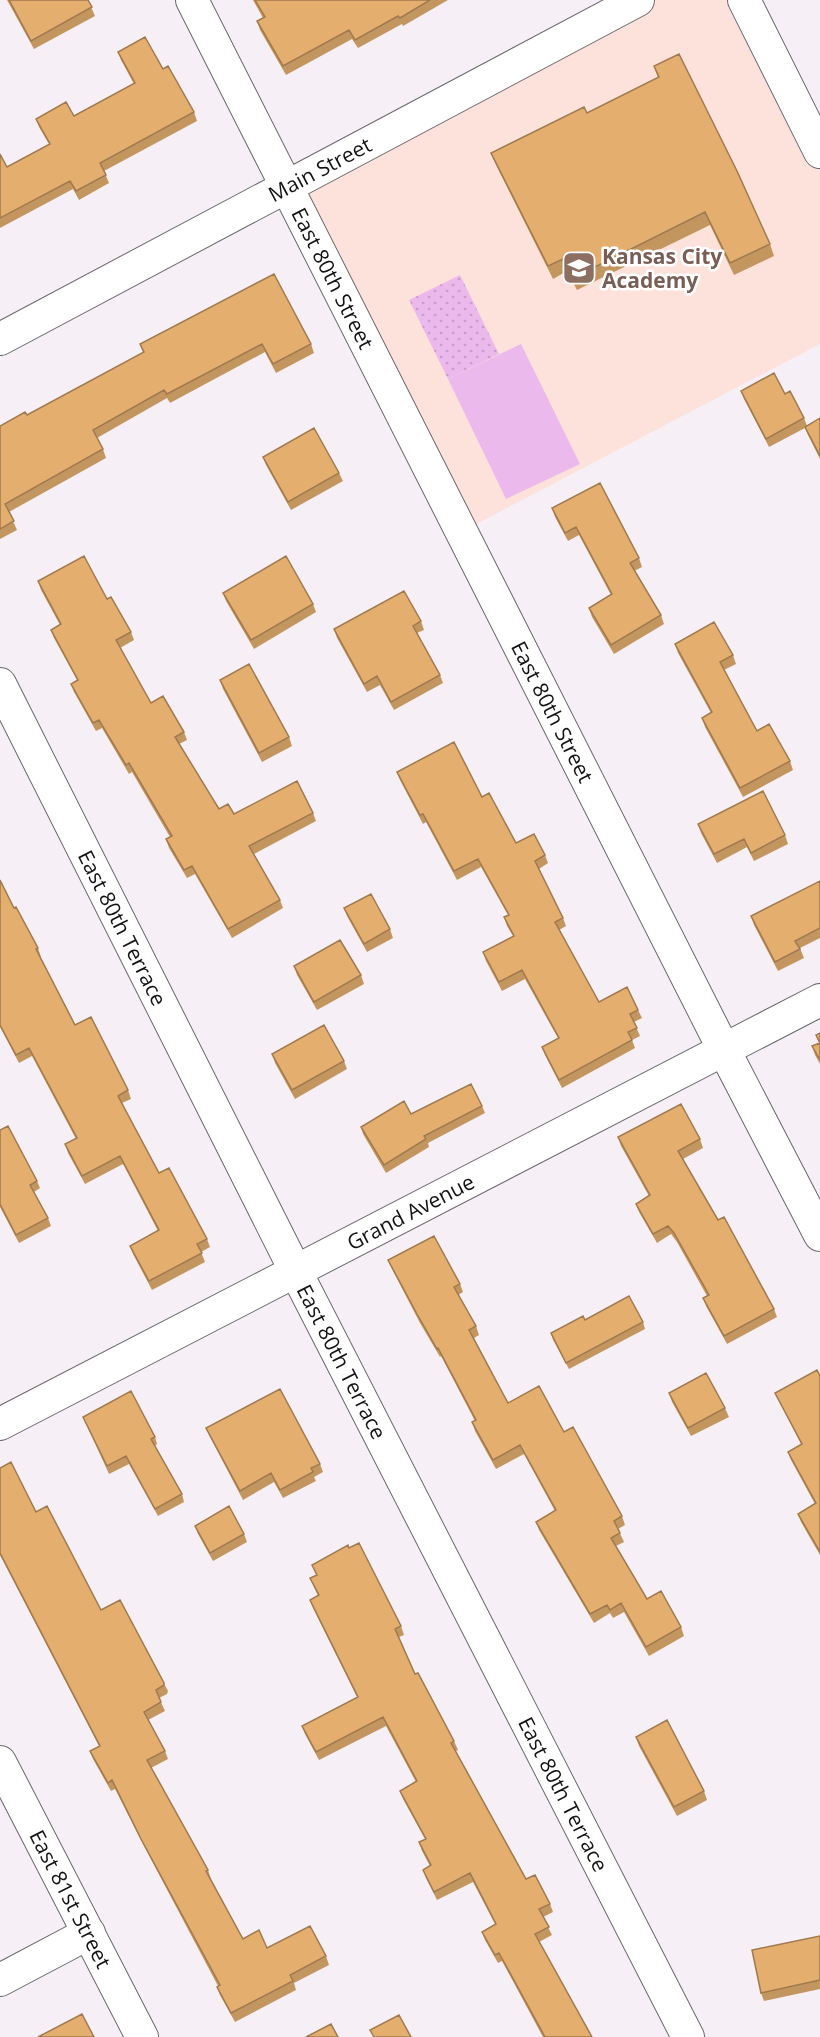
<svg xmlns="http://www.w3.org/2000/svg" width="820" height="2037" font-family="'Open Sans',sans-serif">
  <style>
    .education { fill: #fce2db }
    .grass { fill: #ecb9ed }
    .garden { fill: url(#garden-dots) }
    .lines { fill: none; stroke-linecap: round; stroke-linejoin: round }
    .street-casing { stroke: #6c676c; stroke-width: 34 }
    .street { stroke: #fff; stroke-width: 32 }
    .wall { fill: #c4965f }
    .building { fill: #e4ae6f; stroke: #a07a4e; stroke-width: 1.5 }
    .labels { text-anchor: middle; dominant-baseline: central; stroke-width: 5; stroke-linejoin: round; paint-order: stroke }
    .street-label { font-size: 21px; fill: #141214; stroke: #fff }
    .education-label { font-size: 21px; font-weight: bold; fill: #785e54; stroke: #fff; text-anchor: start }
  </style>
  <defs>
    <pattern id="garden-dots" width="8" height="8" patternUnits="userSpaceOnUse" patternTransform="scale(1.5)"><rect width="8" height="8" fill="#ecb9ed"/><path d="M2 2h.1M6 6h.1" fill="none" stroke="#ca9eca" stroke-width="1.8" stroke-linecap="round"/></pattern>
  </defs>
  <rect width="100%" height="100%" fill="#f6f0f6"/>
  <path class="education" d="M 654,0 L 734,0 L 820,171 L 820,344 L 469,528 L 300,191 Z"/>
  <path class="grass" d="M 521,344 L 580,464 L 506,499 L 448,379 Z"/>
  <path class="garden" d="M 460,275 L 499,354 L 448,379 L 409,300 Z"/>
  <g class="lines">
    <defs>
      <g id="street">
        <path id="s1" d="M 192,0 L 724,1050 L 820,1235"/>
        <path d="M 744,0 L 820,152"/>
        <path id="s2" d="M 0,339 L 638,0"/>
        <path id="s3" d="M 0,684 L 295,1270 L 688,2037"/>
        <path id="s4" d="M 0,1424 L 820,1000"/>
        <path id="s5" d="M 0,1762 L 142,2037"/>
        <path d="M 0,1980 L 89,1933"/>
      </g>
    </defs>
    <use href="#street" class="street-casing"/>
    <use href="#street" class="street"/>
  </g>
  <path class="wall" d="M 7,0 L 88,0 L 95,16 L 34,49 Z
    M 253,0 L 448,0 L 403,26 L 402,24 L 358,48 L 352,39 L 286,75 L 260,30 L 257,21 L 263,18 Z
    M 118,52 L 163,69 L 194,112 L 197,121 L 104,171 L 109,183 L 79,200 L 73,189 L 0,228 L 0,154 L 7,167 L 49,144 L 39,127 L 36,119 L 74,116 L 134,84 L 121,60 Z
    M 654,66 L 770,244 L 774,256 L 734,275 L 710,225 L 577,290 L 567,271 L 553,279 L 496,165 L 491,153 L 587,113 L 658,78 Z
    M 274,274 L 311,344 L 314,353 L 276,373 L 265,352 L 170,403 L 167,398 L 97,438 L 103,449 L 106,458 L 9,512 L 17,530 L 0,539 L 0,426 L 27,415 L 143,353 L 140,344 Z
    M 741,391 L 785,394 L 804,418 L 807,426 L 820,418 L 820,459 L 808,435 L 805,428 L 769,447 L 744,399 Z
    M 263,457 L 339,473 L 343,481 L 291,510 L 266,465 Z
    M 552,508 L 639,558 L 642,567 L 634,571 L 661,615 L 664,624 L 614,654 L 592,617 L 589,608 L 611,595 L 579,535 L 568,541 L 555,517 Z
    M 38,581 L 107,599 L 131,632 L 134,640 L 120,648 L 151,703 L 184,732 L 187,740 L 179,744 L 219,809 L 234,814 L 313,813 L 316,821 L 254,854 L 280,900 L 283,908 L 232,938 L 195,874 L 187,878 L 169,848 L 166,839 L 170,837 L 132,772 L 129,774 L 102,728 L 96,731 L 74,692 L 71,684 L 77,680 L 54,638 L 51,630 L 60,625 L 41,590 Z
    M 223,593 L 313,604 L 316,612 L 254,649 L 226,601 Z
    M 421,621 L 424,630 L 417,633 L 440,675 L 443,683 L 394,710 L 380,685 L 367,692 L 337,638 L 334,629 Z
    M 675,644 L 733,655 L 736,664 L 724,670 L 757,731 L 790,761 L 793,770 L 743,797 L 705,727 L 702,718 L 711,713 L 678,653 Z
    M 220,680 L 289,737 L 292,746 L 262,762 L 223,689 Z
    M 397,772 L 482,797 L 516,843 L 545,855 L 548,863 L 539,869 L 563,918 L 566,926 L 559,930 L 599,1002 L 638,1010 L 642,1018 L 634,1022 L 640,1036 L 632,1040 L 635,1048 L 562,1088 L 545,1055 L 542,1047 L 558,1038 L 525,979 L 502,991 L 486,961 L 483,952 L 513,936 L 507,926 L 504,917 L 508,915 L 481,867 L 457,880 L 426,822 L 423,824 L 400,780 Z
    M 698,824 L 785,835 L 788,844 L 754,861 L 747,847 L 717,863 L 701,833 Z
    M 0,880 L 14,908 L 38,948 L 41,957 L 40,957 L 75,1025 L 128,1090 L 131,1099 L 122,1103 L 159,1173 L 207,1239 L 210,1247 L 201,1252 L 205,1262 L 152,1290 L 133,1254 L 130,1246 L 158,1231 L 123,1164 L 85,1184 L 68,1153 L 65,1144 L 76,1139 L 32,1056 L 19,1063 L 0,1027 Z
    M 820,881 L 820,938 L 800,948 L 804,958 L 778,971 L 754,925 L 751,916 Z
    M 344,908 L 390,929 L 393,938 L 367,952 L 347,916 Z
    M 294,966 L 361,975 L 364,984 L 317,1010 L 297,975 Z
    M 820,1033 L 820,1064 L 815,1055 L 812,1046 L 819,1043 L 816,1035 Z
    M 272,1054 L 344,1061 L 347,1069 L 295,1099 L 275,1063 Z
    M 482,1106 L 485,1113 L 428,1143 L 429,1147 L 386,1173 L 363,1134 L 361,1127 Z
    M 0,1130 L 37,1181 L 40,1188 L 34,1192 L 48,1218 L 51,1226 L 19,1243 L 0,1207 Z
    M 618,1137 L 700,1139 L 703,1148 L 683,1159 L 718,1220 L 774,1309 L 777,1317 L 727,1344 L 706,1306 L 703,1298 L 707,1296 L 677,1242 L 671,1234 L 657,1243 L 639,1212 L 636,1204 L 649,1196 L 621,1146 Z
    M 388,1260 L 460,1284 L 463,1292 L 458,1295 L 476,1326 L 479,1335 L 474,1338 L 508,1403 L 564,1432 L 622,1516 L 625,1525 L 618,1529 L 624,1542 L 616,1546 L 647,1599 L 681,1627 L 684,1636 L 649,1656 L 624,1612 L 613,1618 L 610,1613 L 594,1623 L 539,1530 L 536,1522 L 555,1511 L 524,1454 L 496,1469 L 475,1431 L 472,1422 L 475,1421 L 441,1356 L 440,1357 L 420,1323 L 392,1269 Z
    M 585,1320 L 643,1322 L 645,1329 L 569,1369 L 553,1340 L 551,1333 Z
    M 820,1376 L 820,1555 L 801,1522 L 798,1514 L 815,1504 L 791,1460 L 788,1452 L 801,1444 L 779,1401 L 775,1393 Z
    M 669,1393 L 725,1408 L 729,1417 L 691,1436 L 672,1402 Z
    M 83,1417 L 155,1437 L 157,1444 L 155,1446 L 182,1494 L 184,1502 L 158,1516 L 129,1464 L 109,1474 Z
    M 206,1428 L 320,1464 L 323,1472 L 314,1477 L 316,1481 L 283,1498 L 274,1482 L 243,1500 L 210,1437 Z
    M 0,1468 L 36,1512 L 101,1610 L 120,1600 L 168,1691 L 167,1694 L 159,1698 L 165,1711 L 148,1720 L 165,1751 L 168,1759 L 151,1768 L 208,1870 L 211,1879 L 243,1939 L 267,1948 L 326,1956 L 329,1965 L 294,1983 L 296,1990 L 235,2022 L 220,1995 L 217,1987 L 218,1986 L 145,1848 L 115,1789 L 111,1791 L 93,1759 L 90,1751 L 99,1746 L 0,1555 Z
    M 195,1526 L 244,1534 L 247,1542 L 213,1561 L 198,1534 Z
    M 349,1548 L 401,1626 L 404,1635 L 399,1637 L 415,1674 L 454,1741 L 458,1750 L 456,1751 L 526,1879 L 550,1904 L 553,1912 L 543,1917 L 552,1935 L 539,1942 L 592,2037 L 543,2037 L 502,1961 L 498,1963 L 485,1940 L 482,1932 L 495,1924 L 473,1882 L 437,1900 L 426,1878 L 423,1870 L 430,1866 L 422,1851 L 419,1842 L 425,1839 L 403,1799 L 400,1791 L 416,1782 L 386,1726 L 319,1760 L 305,1734 L 302,1726 L 357,1697 L 313,1608 L 310,1600 L 318,1596 L 310,1578 L 316,1575 L 312,1565 Z
    M 636,1737 L 704,1791 L 707,1800 L 677,1816 L 639,1746 Z
    M 820,1936 L 820,1989 L 764,2001 L 761,1993 Z"/>
  <path class="building" d="M 9,0 L 88,0 L 92,7 L 31,41 Z
    M 255,0 L 430,0 L 400,18 L 398,16 L 355,40 L 349,30 L 283,66 L 257,21 L 265,17 Z
    M 145,37 L 163,69 L 168,66 L 194,112 L 100,163 L 106,175 L 76,191 L 70,181 L 0,218 L 0,154 L 7,167 L 50,144 L 36,119 L 66,102 L 74,116 L 135,83 L 118,52 Z
    M 679,54 L 737,171 L 770,244 L 730,263 L 705,212 L 573,278 L 563,259 L 548,266 L 491,153 L 584,107 L 587,113 L 659,77 L 654,66 Z
    M 274,274 L 311,344 L 273,364 L 262,344 L 167,394 L 164,390 L 93,430 L 103,449 L 5,504 L 14,521 L 0,529 L 0,426 L 25,412 L 27,415 L 144,352 L 140,344 Z
    M 774,373 L 785,394 L 790,391 L 804,418 L 766,439 L 741,391 Z
    M 820,418 L 820,456 L 805,427 Z
    M 314,428 L 339,473 L 288,502 L 263,457 Z
    M 600,483 L 639,558 L 630,563 L 661,615 L 611,645 L 589,608 L 612,594 L 576,527 L 565,533 L 552,508 Z
    M 84,556 L 107,599 L 111,597 L 131,632 L 116,640 L 151,703 L 163,696 L 184,732 L 175,737 L 219,809 L 228,804 L 234,814 L 297,781 L 313,813 L 249,846 L 280,900 L 228,929 L 192,866 L 184,870 L 166,839 L 172,836 L 129,763 L 126,765 L 99,720 L 93,723 L 71,684 L 78,680 L 51,630 L 61,624 L 38,581 Z
    M 286,556 L 313,604 L 251,640 L 223,593 Z
    M 404,591 L 421,621 L 413,626 L 440,675 L 391,702 L 377,676 L 364,684 L 334,629 Z
    M 714,622 L 733,655 L 720,662 L 757,731 L 769,724 L 790,761 L 740,788 L 702,718 L 712,712 L 675,644 Z
    M 249,664 L 289,737 L 259,753 L 220,680 Z
    M 454,742 L 482,797 L 489,793 L 516,843 L 534,834 L 545,855 L 535,861 L 563,918 L 555,922 L 599,1002 L 627,987 L 638,1010 L 630,1014 L 637,1028 L 628,1032 L 632,1040 L 559,1080 L 542,1047 L 559,1038 L 522,970 L 499,982 L 483,952 L 514,936 L 504,917 L 509,915 L 478,859 L 454,871 L 423,814 L 420,815 L 397,772 Z
    M 763,791 L 785,835 L 751,853 L 744,839 L 714,854 L 698,824 Z
    M 0,880 L 14,908 L 16,907 L 38,948 L 36,949 L 75,1025 L 91,1017 L 128,1090 L 118,1096 L 159,1173 L 169,1168 L 207,1239 L 197,1244 L 202,1253 L 149,1281 L 130,1246 L 159,1230 L 120,1156 L 82,1176 L 65,1144 L 77,1138 L 29,1048 L 16,1055 L 0,1025 Z
    M 820,881 L 820,928 L 795,941 L 800,949 L 775,962 L 751,916 Z
    M 371,894 L 390,929 L 364,944 L 344,908 Z
    M 340,940 L 361,975 L 314,1002 L 294,966 Z
    M 324,1025 L 344,1061 L 292,1090 L 272,1054 Z
    M 820,1033 L 820,1060 L 812,1046 L 820,1043 L 816,1035 Z
    M 471,1084 L 482,1106 L 424,1136 L 426,1139 L 384,1165 L 361,1127 L 404,1101 L 411,1114 Z
    M 681,1104 L 700,1139 L 678,1151 L 718,1220 L 724,1217 L 774,1309 L 724,1336 L 703,1298 L 709,1295 L 674,1233 L 668,1226 L 653,1234 L 636,1204 L 650,1195 L 618,1137 Z
    M 8,1126 L 37,1181 L 30,1185 L 48,1218 L 16,1235 L 0,1204 L 0,1130 Z
    M 434,1236 L 460,1284 L 454,1287 L 476,1326 L 469,1330 L 508,1403 L 539,1386 L 564,1432 L 573,1427 L 622,1516 L 614,1521 L 620,1533 L 611,1538 L 647,1599 L 661,1591 L 681,1627 L 646,1647 L 621,1603 L 610,1610 L 607,1605 L 590,1614 L 536,1522 L 556,1510 L 520,1445 L 493,1460 L 472,1422 L 476,1420 L 438,1348 L 437,1349 L 417,1314 L 388,1260 Z
    M 629,1296 L 643,1322 L 566,1363 L 551,1333 L 583,1316 L 585,1320 Z
    M 817,1370 L 820,1376 L 820,1552 L 798,1514 L 816,1503 L 788,1452 L 802,1444 L 775,1393 Z
    M 706,1373 L 725,1408 L 688,1428 L 669,1393 Z
    M 280,1389 L 320,1464 L 311,1468 L 313,1472 L 280,1490 L 271,1473 L 240,1491 L 206,1428 Z
    M 131,1391 L 155,1437 L 151,1439 L 182,1494 L 155,1509 L 126,1456 L 107,1466 L 83,1417 Z
    M 11,1462 L 36,1512 L 47,1506 L 101,1610 L 120,1600 L 164,1683 L 164,1685 L 156,1690 L 161,1702 L 144,1712 L 165,1751 L 147,1760 L 208,1870 L 206,1871 L 243,1939 L 259,1930 L 267,1948 L 310,1926 L 326,1956 L 290,1975 L 293,1981 L 231,2013 L 217,1987 L 220,1985 L 141,1839 L 112,1780 L 108,1783 L 90,1751 L 100,1746 L 0,1553 L 0,1468 Z
    M 229,1506 L 244,1534 L 210,1553 L 195,1526 Z
    M 359,1543 L 401,1626 L 395,1629 L 415,1674 L 418,1673 L 454,1741 L 451,1743 L 526,1879 L 535,1875 L 550,1904 L 539,1909 L 549,1927 L 535,1934 L 592,2037 L 545,2037 L 499,1953 L 495,1955 L 482,1932 L 496,1924 L 470,1873 L 434,1892 L 423,1870 L 431,1865 L 419,1842 L 426,1839 L 400,1791 L 417,1781 L 383,1717 L 316,1752 L 302,1726 L 358,1697 L 310,1600 L 319,1595 L 310,1578 L 317,1575 L 312,1565 L 348,1545 L 349,1548 Z
    M 667,1720 L 704,1791 L 674,1807 L 636,1737 Z
    M 820,1936 L 820,1980 L 761,1993 L 752,1950 Z
    M 82,2014 L 94,2037 L 38,2037 Z
    M 399,2015 L 411,2037 L 374,2037 L 370,2030 Z
    M 331,2024 L 338,2037 L 306,2037 Z"/>
  <defs>
    <symbol id="school-square" viewBox="-11 -11 22 22"><rect x="-9" y="-9" width="18" height="18" rx="4" fill="#8d6e63" stroke="#fff"/><path d="M0-5L7-2L0 1L-7-2ZM-4 1L0 2.5L4 1V4Q0 6-4 4Z" fill="#fff"/></symbol>
  </defs>
  <g fill-rule="evenodd">
    <use href="#school-square" x="560" y="249" width="38" height="38"/>
  </g>
  <g class="labels">
    <g class="street-label">
      <text stroke="none"><textPath href="#s2" startOffset="362">Main Street</textPath></text>
      <text stroke="none"><textPath href="#s1" startOffset="312">East 80th Street</textPath></text>
      <text stroke="none"><textPath href="#s1" startOffset="798">East 80th Street</textPath></text>
      <text stroke="none"><textPath href="#s3" startOffset="273">East 80th Terrace</textPath></text>
      <text stroke="none"><textPath href="#s4" startOffset="462">Grand Avenue</textPath></text>
      <text stroke="none"><textPath href="#s3" startOffset="759">East 80th Terrace</textPath></text>
      <text stroke="none"><textPath href="#s3" startOffset="1245">East 80th Terrace</textPath></text>
      <text stroke="none"><textPath href="#s5" startOffset="154">East 81st Street</textPath></text>
    </g>
    <g class="education-label">
      <text x="602" y="256">Kansas City<tspan x="602" dy="24">Academy</tspan></text>
    </g>
  </g>
</svg>
